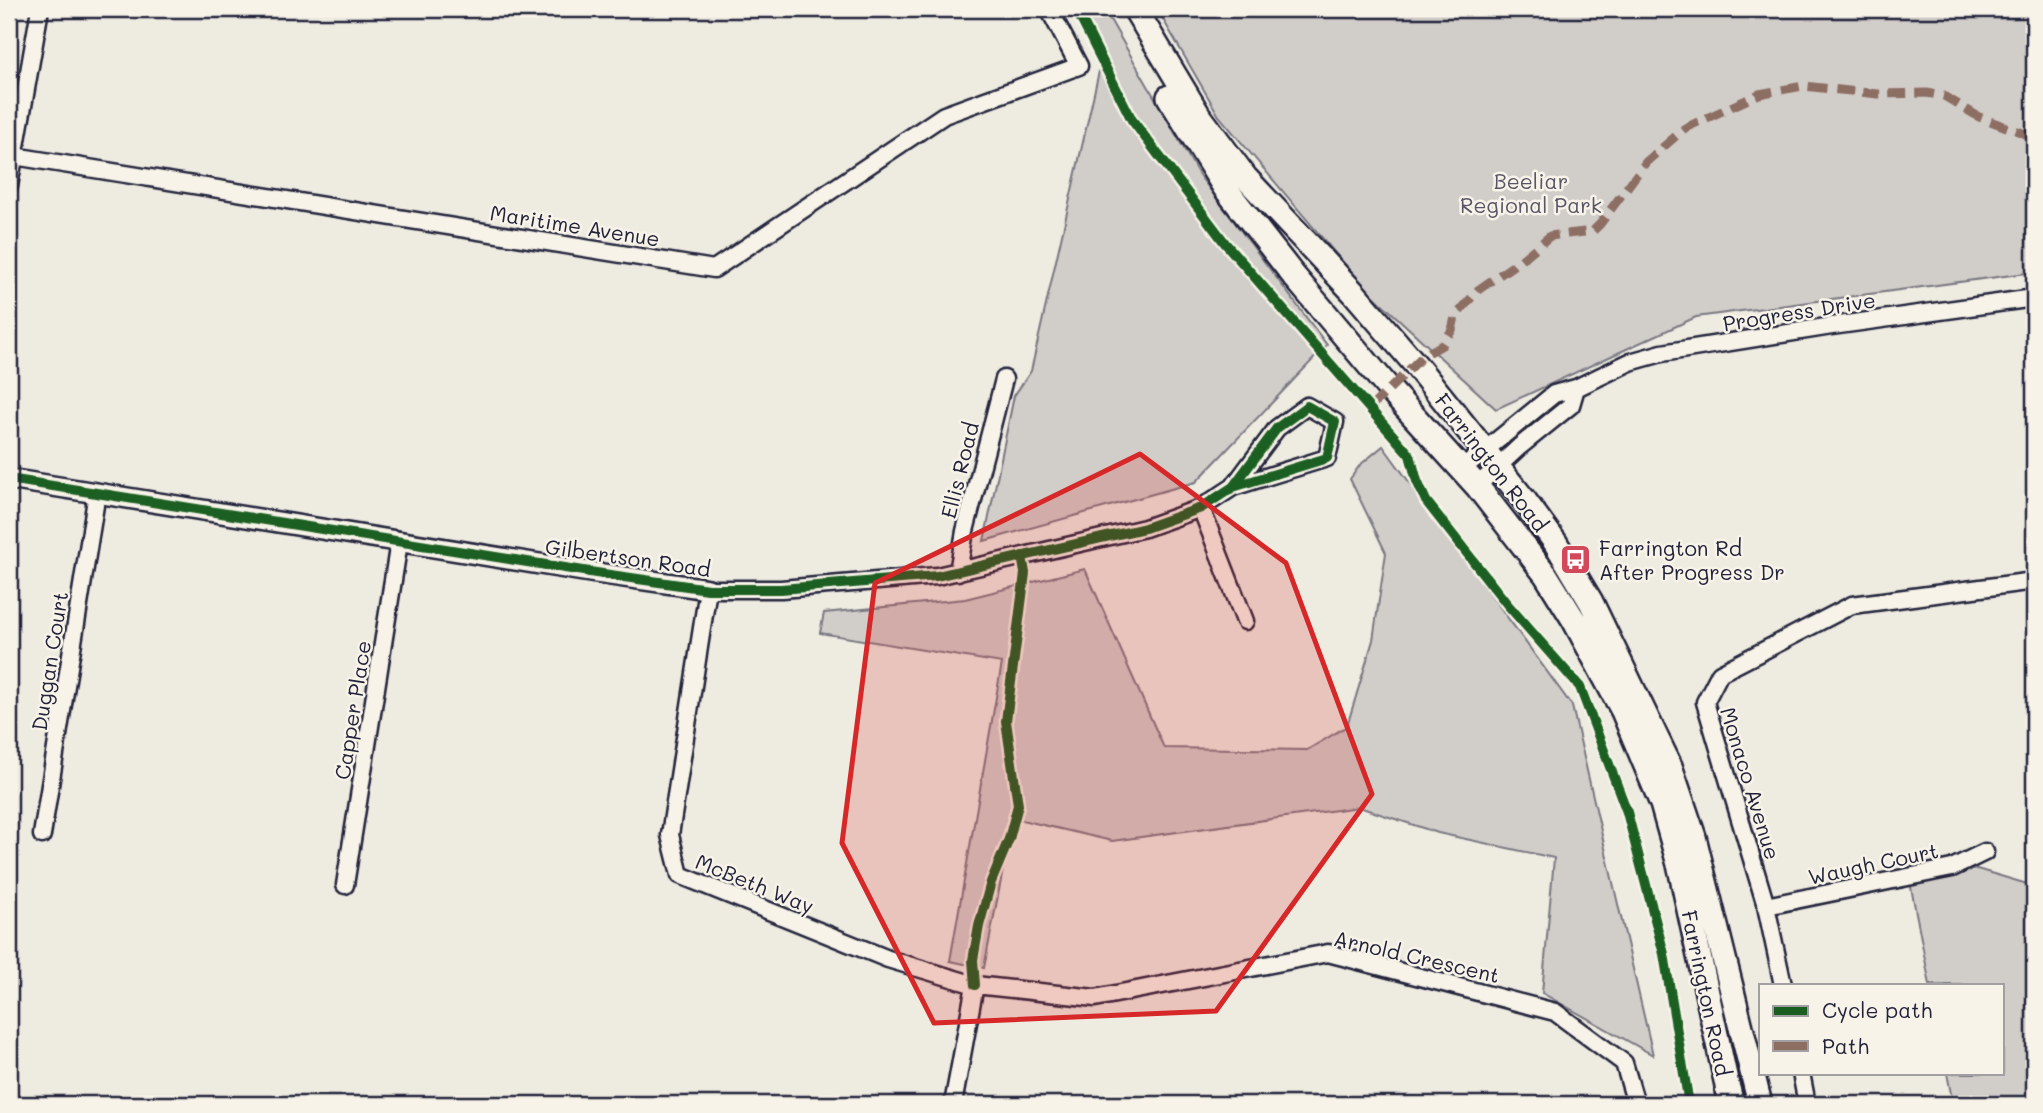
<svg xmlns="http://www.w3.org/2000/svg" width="2043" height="1113" font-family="Mali,sans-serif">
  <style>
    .green { fill: #d1cdc9; stroke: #7a7882; stroke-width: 2 }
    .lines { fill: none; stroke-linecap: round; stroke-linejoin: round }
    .minor-casing { stroke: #22223b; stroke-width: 21 }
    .tertiary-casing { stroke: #22223b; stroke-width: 24 }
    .secondary-casing { stroke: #22223b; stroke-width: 28 }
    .primary-casing { stroke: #22223b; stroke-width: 30 }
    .minor { stroke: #f7f3e8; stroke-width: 16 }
    .tertiary { stroke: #f7f3e8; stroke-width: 19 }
    .secondary { stroke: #f7f3e8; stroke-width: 23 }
    .primary { stroke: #f7f3e8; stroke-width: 24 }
    .quiet { stroke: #8d6e63; stroke-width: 9; stroke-dasharray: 18 9; stroke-linecap: butt }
    .cycleway-casing { stroke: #f7f3e8; stroke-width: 15 }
    .cycleway { stroke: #1b5e20; stroke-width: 10 }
    .marked { fill: #d62828; fill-opacity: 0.2; stroke: #d62828; stroke-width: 5; stroke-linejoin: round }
    .labels { text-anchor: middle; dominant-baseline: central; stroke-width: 5; stroke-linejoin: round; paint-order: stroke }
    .park-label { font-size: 21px; fill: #575566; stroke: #f7f3e8 }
    .street-label { font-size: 21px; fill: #22223b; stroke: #f7f3e8 }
    .poi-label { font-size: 21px; fill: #22223b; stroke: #f7f3e8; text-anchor: start }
  </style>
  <rect width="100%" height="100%" fill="#eeebe1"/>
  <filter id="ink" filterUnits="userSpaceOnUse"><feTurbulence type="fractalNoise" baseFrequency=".0143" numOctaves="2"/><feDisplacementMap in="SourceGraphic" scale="14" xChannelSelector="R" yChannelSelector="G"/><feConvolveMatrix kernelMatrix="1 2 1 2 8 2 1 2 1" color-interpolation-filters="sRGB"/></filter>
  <g filter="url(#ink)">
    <path class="green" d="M 1080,9 L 1104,9 L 1199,175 L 1327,345 L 1196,482 L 984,541 L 1014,396 L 1031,371 L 1102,58 Z
      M 1157,9 L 2034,9 L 2034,272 L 1696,317 L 1496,409 L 1364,287 L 1219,116 Z
      M 1383,446 L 1572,706 L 1653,1055 L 1542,993 L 1554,858 L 1438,833 L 1359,807 L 1112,841 L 1013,818 L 984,968 L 950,961 L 1002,663 L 820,633 L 824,613 L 965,599 L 1085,569 L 1164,748 L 1307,750 L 1347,726 L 1373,640 L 1386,553 L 1350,479 L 1360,465 Z
      M 1977,869 L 2034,886 L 2034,1104 L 1953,1104 L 1947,1073 L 2003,1073 L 2003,985 L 1930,985 L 1910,882 Z"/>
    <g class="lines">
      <defs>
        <path id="minor" d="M 14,156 L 714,269 L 944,115 L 1079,66 L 1049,9
          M 9,186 L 40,9
          M 1462,469 L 1554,394 L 1576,388 L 1630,362 L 1662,353 L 1832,326 L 2034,298
          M 1477,486 L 1519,447 L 1571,405 L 1576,388
          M 1201,508 L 1245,621
          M 958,572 L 965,531 L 1004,379
          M 42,835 L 97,493
          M 345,885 L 399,542
          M 1766,906 L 1952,868 L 1985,852
          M 975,985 L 1095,998 L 1328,953 L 1555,1012 L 1624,1063 L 1636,1104
          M 1783,985 L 1766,906 L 1705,702 L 1720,673 L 1852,605 L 2034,581
          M 1801,1073 L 1807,1104
          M 953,1104 L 975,985 L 888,959 L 680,875 L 670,835 L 708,589 L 781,589 L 937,576 L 1145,528 L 1201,508 L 1233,487 L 1327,458 L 1335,422 L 1307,406 L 1277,428 L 1233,487"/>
        <path id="tertiary" d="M 9,479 L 596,573 L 708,589"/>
        <path id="secondary" d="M 1135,9 L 1198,114 L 1245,177 L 1354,293 L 1415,364 L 1525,501 L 1555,542 L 1591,602 L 1670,766 L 1694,837 L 1760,1104
          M 1169,97 L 1225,188 L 1293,275 L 1390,390 L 1477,486 L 1546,575 L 1574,620 L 1623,711 L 1662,804 L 1680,868 L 1731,1104"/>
        <path id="primary" d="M 1728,1090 L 1731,1104"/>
      </defs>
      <use href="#minor" class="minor-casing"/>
      <use href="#tertiary" class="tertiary-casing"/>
      <use href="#secondary" class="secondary-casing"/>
      <use href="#primary" class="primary-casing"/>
      <use href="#minor" class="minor"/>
      <use href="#tertiary" class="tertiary"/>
      <use href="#secondary" class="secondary"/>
      <use href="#primary" class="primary"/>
      <path class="quiet" d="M 1370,408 L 1423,356 L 1442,345 L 1452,330 L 1455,317 L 1478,290 L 1521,260 L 1550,236 L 1593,231 L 1600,224 L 1646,162 L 1685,128 L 1759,94 L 1803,86 L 1878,94 L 1927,93 L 1944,96 L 1979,117 L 2034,137"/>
      <defs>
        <path id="cycleway" d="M 1076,9 L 1132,120 L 1225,243 L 1410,455 L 1417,481 L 1426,501 L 1507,604 L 1580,687 L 1627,812 L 1664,954 L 1689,1104
          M 9,479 L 596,573 L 708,589 L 781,589 L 937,576 L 1145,528 L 1201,508 L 1233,487 L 1327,458 L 1335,422 L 1307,406 L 1277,428 L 1233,487
          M 975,985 L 973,960 L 979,926 L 991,882 L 1009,839 L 1018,805 L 1006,721 L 1025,573 L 1022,556"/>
      </defs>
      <use href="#cycleway" class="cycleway-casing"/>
      <use href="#cycleway" class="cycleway"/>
    </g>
  </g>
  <path class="marked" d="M 1140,454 L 1286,563 L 1372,794 L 1216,1011 L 934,1023 L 842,843 L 875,583 Z"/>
  <defs>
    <symbol id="bus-square" viewBox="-11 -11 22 22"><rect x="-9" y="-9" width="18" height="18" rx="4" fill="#d1495b" stroke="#f7f3e8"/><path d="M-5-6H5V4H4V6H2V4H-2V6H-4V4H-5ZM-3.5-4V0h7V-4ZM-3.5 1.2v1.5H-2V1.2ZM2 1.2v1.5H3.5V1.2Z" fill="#fff"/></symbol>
  </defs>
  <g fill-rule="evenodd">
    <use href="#bus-square" x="1558" y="542" width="35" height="35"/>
  </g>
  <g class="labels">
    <g class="park-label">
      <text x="1531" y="180">Beeliar<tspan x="1531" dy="24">Regional Park</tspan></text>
    </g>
    <g class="street-label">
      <text transform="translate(575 225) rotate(9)">Maritime Avenue</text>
      <text transform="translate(1799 311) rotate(-9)">Progress Drive</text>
      <text transform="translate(1492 462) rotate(52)">Farrington Road</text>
      <text transform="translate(959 470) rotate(-76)">Ellis Road</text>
      <text transform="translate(628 557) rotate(8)">Gilbertson Road</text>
      <text transform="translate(49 661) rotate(-81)">Duggan Court</text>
      <text transform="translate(352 710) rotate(-81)">Capper Place</text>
      <text transform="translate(1751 783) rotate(73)">Monaco Avenue</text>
      <text transform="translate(1873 863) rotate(-12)">Waugh Court</text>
      <text transform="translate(755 883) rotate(22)">McBeth Way</text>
      <text transform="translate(1417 956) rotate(13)">Arnold Crescent</text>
      <text transform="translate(1707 993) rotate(78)">Farrington Road</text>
    </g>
    <g class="poi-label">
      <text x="1599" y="547">Farrington Rd<tspan x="1599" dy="24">After Progress Dr</tspan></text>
    </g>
  </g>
  <rect width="2043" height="1113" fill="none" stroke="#f7f3e8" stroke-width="35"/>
  <rect x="18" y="18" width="2008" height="1078" fill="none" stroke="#22223b" stroke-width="2.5" filter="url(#ink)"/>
  <rect x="1759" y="984" width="245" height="91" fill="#f7f3e8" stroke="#a29fa3" stroke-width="2"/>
  <rect x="1773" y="1006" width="35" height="10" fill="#1b5e20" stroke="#a29fa3" stroke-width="2"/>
  <text x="1822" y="1018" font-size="21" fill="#22223b">Cycle path</text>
  <rect x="1773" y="1041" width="35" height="10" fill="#8d6e63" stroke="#a29fa3" stroke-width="2"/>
  <text x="1822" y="1054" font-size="21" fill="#22223b">Path</text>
</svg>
